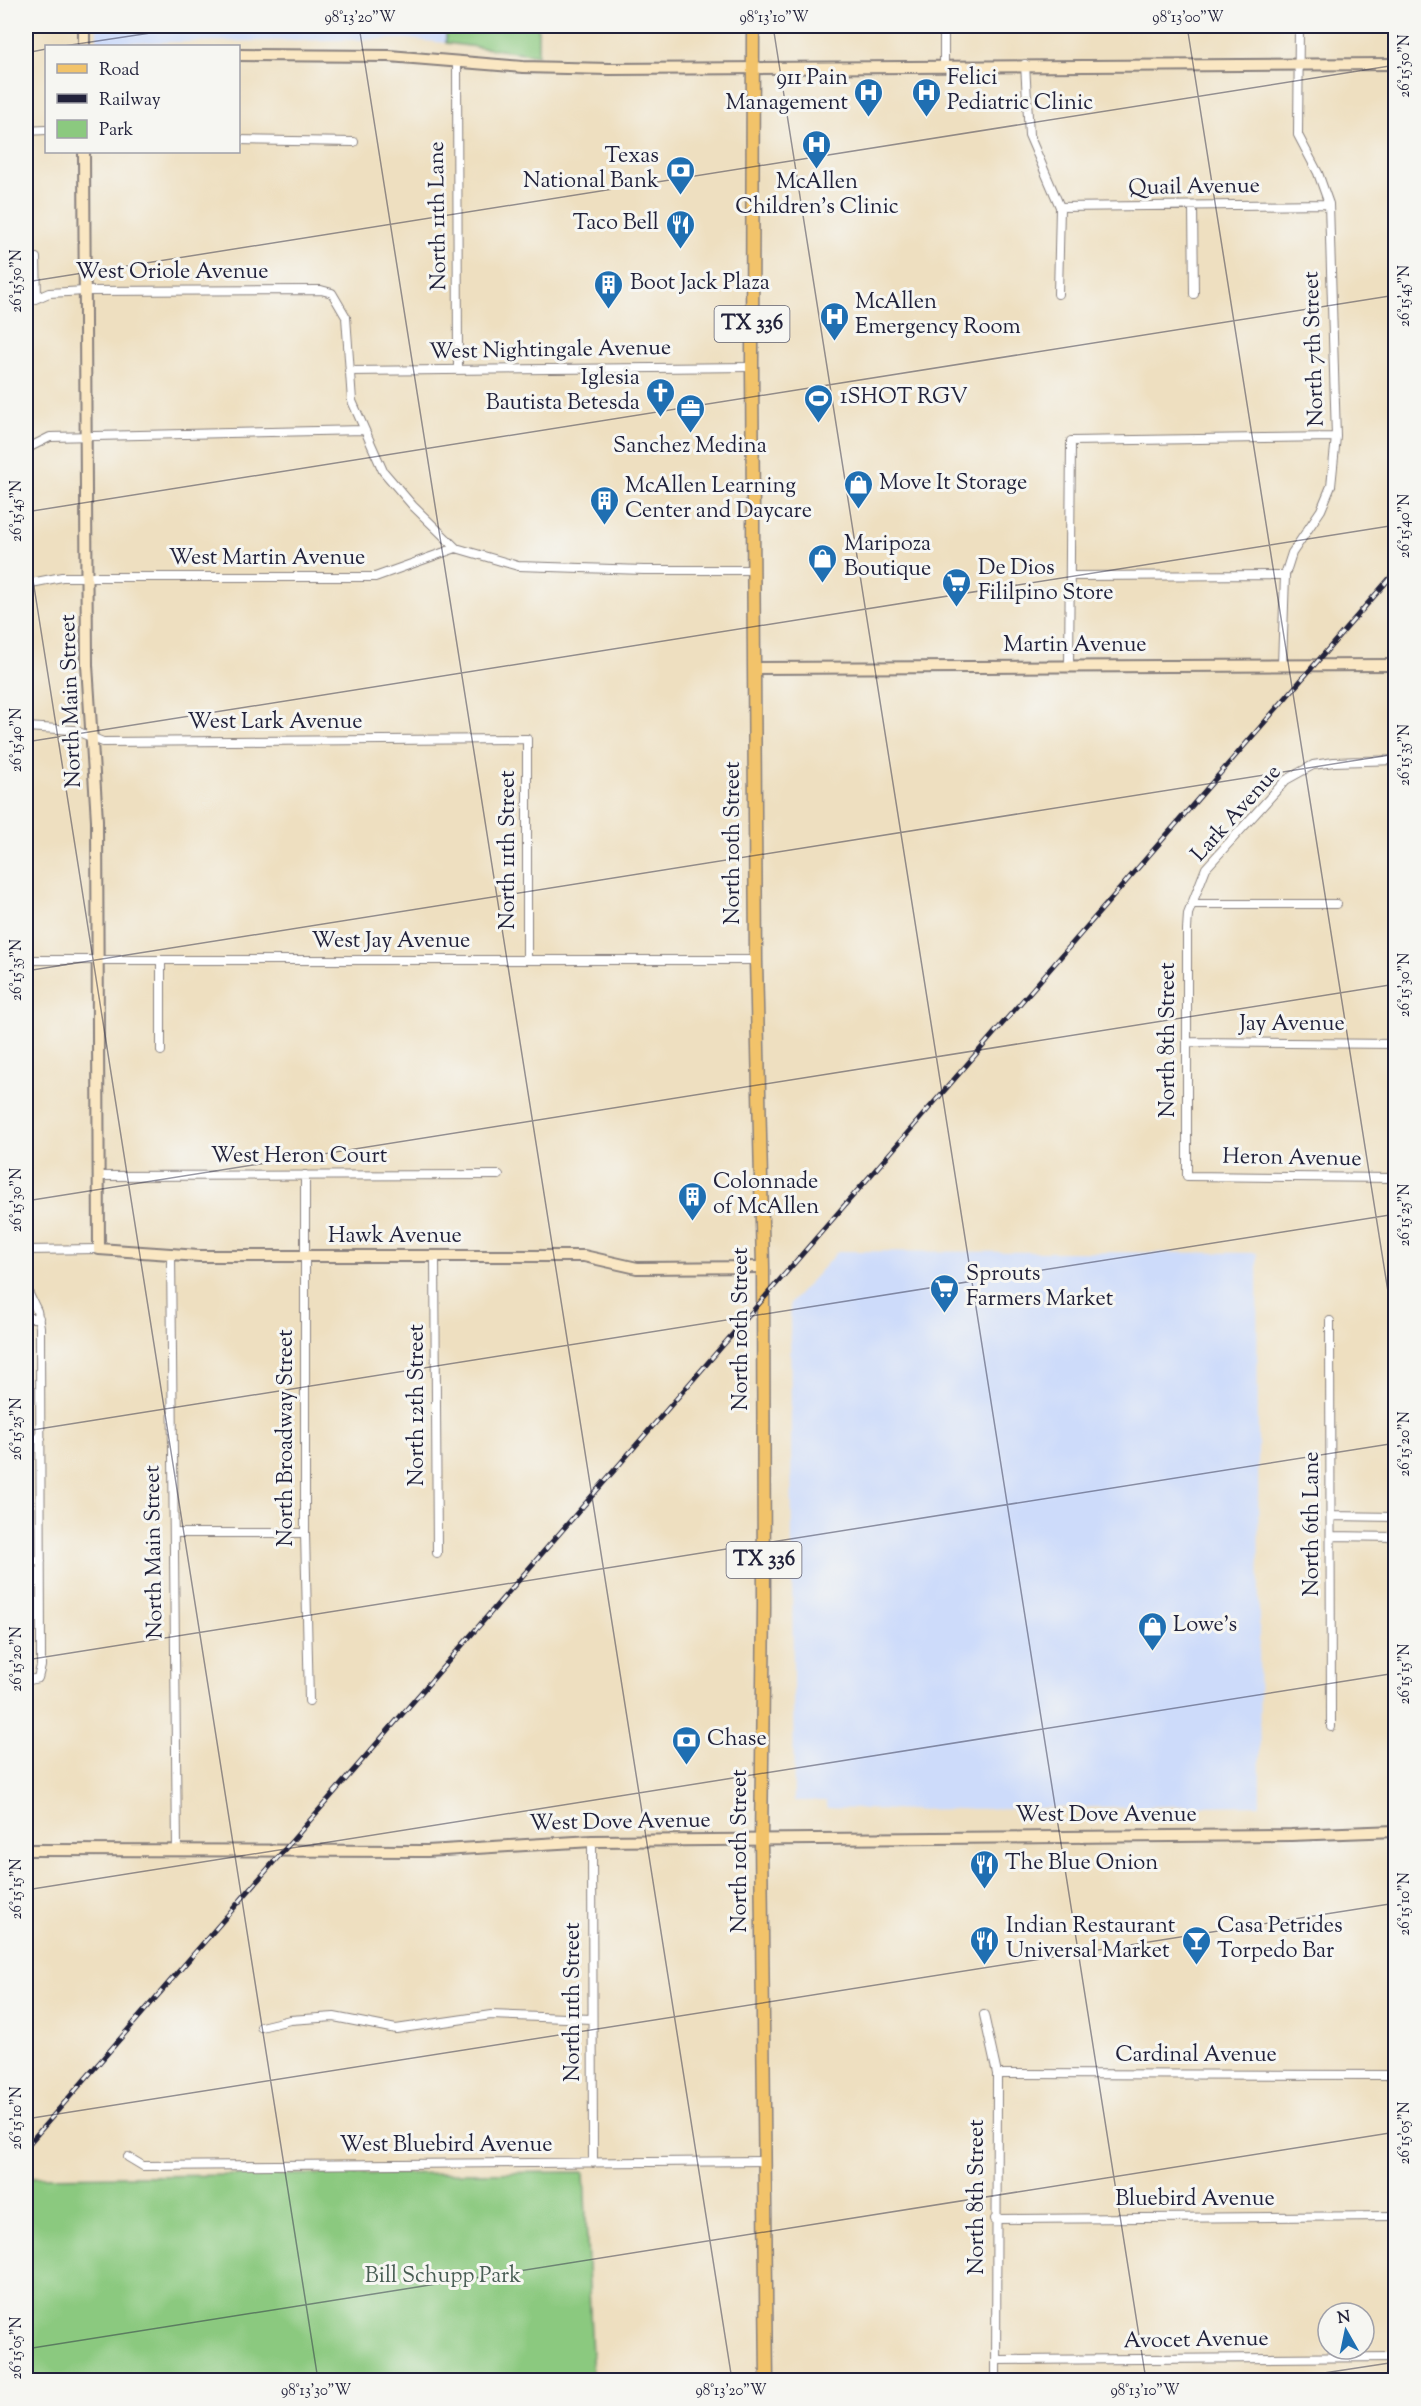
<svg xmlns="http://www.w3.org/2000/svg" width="1421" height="2406" font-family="'Sorts Mill Goudy',serif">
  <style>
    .built { fill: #cddbfa }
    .green { fill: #8bc97f; stroke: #56765d; stroke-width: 1.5 }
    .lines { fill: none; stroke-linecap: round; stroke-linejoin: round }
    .street-casing { stroke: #88807e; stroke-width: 10 }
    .secondary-casing { stroke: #88807e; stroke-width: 14 }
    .primary-casing { stroke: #88807e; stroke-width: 15 }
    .street { stroke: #fff; stroke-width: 8 }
    .secondary { stroke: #fae7c3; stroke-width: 10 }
    .primary { stroke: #f2c36a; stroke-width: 12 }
    .rail-casing { stroke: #22223b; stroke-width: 5 }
    .rail { stroke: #f6f6f2; stroke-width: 3; stroke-dasharray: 9; stroke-linecap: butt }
    .ticks { fill: none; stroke: #22223b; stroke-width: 1.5; stroke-opacity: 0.45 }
    .labels { text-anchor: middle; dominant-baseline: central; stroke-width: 6; stroke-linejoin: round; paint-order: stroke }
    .shield { fill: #f6f6f2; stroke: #626272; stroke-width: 1.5 }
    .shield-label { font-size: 21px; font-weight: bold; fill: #22223b }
    .poi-label { font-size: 22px; fill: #22223b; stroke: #f6f6f2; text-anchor: start }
    .street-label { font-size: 22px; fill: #22223b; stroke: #f6f6f2 }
    .park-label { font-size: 22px; fill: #475c53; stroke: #f6f6f2 }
    .neatline { fill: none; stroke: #22223b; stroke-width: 2 }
    .ticks-label { font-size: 15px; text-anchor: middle; fill: #22223b }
  </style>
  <rect width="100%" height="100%" fill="#f6f6f2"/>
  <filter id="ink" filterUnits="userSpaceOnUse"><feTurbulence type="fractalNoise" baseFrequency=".0167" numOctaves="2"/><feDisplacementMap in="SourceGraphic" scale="12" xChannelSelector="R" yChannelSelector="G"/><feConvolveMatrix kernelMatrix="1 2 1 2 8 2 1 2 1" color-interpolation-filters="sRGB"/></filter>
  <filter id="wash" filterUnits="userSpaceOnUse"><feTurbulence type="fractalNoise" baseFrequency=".008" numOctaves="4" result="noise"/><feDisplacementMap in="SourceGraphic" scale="24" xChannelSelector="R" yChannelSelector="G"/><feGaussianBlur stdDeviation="1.35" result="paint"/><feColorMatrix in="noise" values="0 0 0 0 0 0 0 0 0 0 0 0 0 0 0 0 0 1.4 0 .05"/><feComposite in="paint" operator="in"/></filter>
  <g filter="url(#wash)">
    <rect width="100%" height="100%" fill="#eedfc0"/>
    <path class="built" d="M 97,26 L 446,26 L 446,43 L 407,39 L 97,43 Z
      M 838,1251 L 1257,1253 L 1260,1805 L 898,1810 L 828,1808 L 826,1801 L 794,1801 L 790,1304 Z"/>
    <path class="green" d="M 446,26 L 538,26 L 538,55 L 446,43 Z
      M 584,2172 L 593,2380 L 26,2380 L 26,2177 Z"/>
  </g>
  <g filter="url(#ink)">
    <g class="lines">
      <defs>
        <path id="street" d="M 457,62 L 458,370
          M 1025,64 L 1029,135 L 1060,207 L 1058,294
          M 944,66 L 944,26
          M 26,131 L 46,130
          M 238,140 L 354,142
          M 1193,206 L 1194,294
          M 1060,207 L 1329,204
          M 36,258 L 37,297
          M 26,303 L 49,293 L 85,291 L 321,290 L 332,293 L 346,317 L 352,401 L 383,471 L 413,506 L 456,548
          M 349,371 L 752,367
          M 26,449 L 50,437 L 364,430
          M 1070,576 L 1285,575
          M 26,584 L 62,577 L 375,577 L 456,548 L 518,566 L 644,570 L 754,570
          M 1069,665 L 1071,441 L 1336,437
          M 1282,666 L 1285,575 L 1292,553 L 1321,510 L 1331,486 L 1336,437 L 1329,204 L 1318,173 L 1298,135 L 1299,26
          M 26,727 L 74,730 L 103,742 L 527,739 L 527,960
          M 1396,760 L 1334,762 L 1313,765 L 1286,780 L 1206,868 L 1188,914 L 1187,930 L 1187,1176 L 1396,1178
          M 1192,904 L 1337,904
          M 26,960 L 756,960
          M 161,961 L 161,1051
          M 1188,1042 L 1396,1044
          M 305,1175 L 305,1533 L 309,1701
          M 99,1176 L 499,1175
          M 26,1250 L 99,1249
          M 171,1255 L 177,1850
          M 435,1256 L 437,1553
          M 26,1288 L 37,1311 L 40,1327 L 41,1666 L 38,1678 L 26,1681
          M 26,1318 L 39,1318
          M 1330,1321 L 1331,1727
          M 26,1439 L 41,1439
          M 1331,1516 L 1396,1517
          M 175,1533 L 305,1533
          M 1331,1536 L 1396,1537
          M 26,1561 L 41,1561
          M 592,1841 L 593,2163
          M 984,2015 L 997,2074 L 996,2380
          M 261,2027 L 290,2020 L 334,2017 L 396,2029 L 491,2015 L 592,2019
          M 997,2074 L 1396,2075
          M 128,2157 L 143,2166 L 766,2161
          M 995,2219 L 1396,2216
          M 996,2360 L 1396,2357"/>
        <path id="secondary" d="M 84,26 L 84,46
          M 238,55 L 389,56 L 523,67 L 609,69 L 1396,64
          M 84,152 L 87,665 L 97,820 L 99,1249 L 199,1256 L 584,1256 L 637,1268 L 763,1267
          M 754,668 L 1396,665
          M 26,1850 L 427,1851 L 592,1841 L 1291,1835 L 1396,1831"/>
        <path id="primary" d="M 753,26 L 752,367 L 756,960 L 763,1267 L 764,1607 L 761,1840 L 767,2380"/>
      </defs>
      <use href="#street" class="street-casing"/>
      <use href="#secondary" class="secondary-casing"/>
      <use href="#primary" class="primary-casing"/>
      <use href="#street" class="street"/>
      <use href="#secondary" class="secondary"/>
      <use href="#primary" class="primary"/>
      <defs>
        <path id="rail" d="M 26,2147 L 1396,571"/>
      </defs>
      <use href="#rail" class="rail-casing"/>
      <use href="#rail" class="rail"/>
    </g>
  </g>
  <path class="ticks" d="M 359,26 L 732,2380M 773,26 L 1146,2380M 1187,26 L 1396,1342M 64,46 L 197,26M 26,53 L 46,49M 26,282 L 1396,65M 26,512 L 1396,295M 26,536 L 318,2380M 26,742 L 1396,525M 26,971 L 1396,754M 26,1201 L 1396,984M 26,1431 L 1396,1214M 26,1660 L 1396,1443M 26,1890 L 1396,1673M 26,2119 L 1396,1903M 26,2349 L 1396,2132M 1278,2380 L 1396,2362"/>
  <defs>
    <symbol id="hospital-pin" viewBox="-11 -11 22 30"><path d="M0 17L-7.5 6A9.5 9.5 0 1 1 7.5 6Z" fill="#1f6fb2" stroke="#f6f6f2"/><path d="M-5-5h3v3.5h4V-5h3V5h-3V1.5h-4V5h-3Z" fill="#fff"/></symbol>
    <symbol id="bank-pin" viewBox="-11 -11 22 30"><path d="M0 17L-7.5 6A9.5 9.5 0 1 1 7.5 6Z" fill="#1f6fb2" stroke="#f6f6f2"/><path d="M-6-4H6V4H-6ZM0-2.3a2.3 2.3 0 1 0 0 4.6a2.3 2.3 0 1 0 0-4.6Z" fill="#fff"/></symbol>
    <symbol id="restaurant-pin" viewBox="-11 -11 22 30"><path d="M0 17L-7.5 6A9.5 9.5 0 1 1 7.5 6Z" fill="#1f6fb2" stroke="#f6f6f2"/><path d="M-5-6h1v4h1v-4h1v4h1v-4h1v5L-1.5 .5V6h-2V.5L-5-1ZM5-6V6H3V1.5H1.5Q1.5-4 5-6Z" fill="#fff"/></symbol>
    <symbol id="building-pin" viewBox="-11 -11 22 30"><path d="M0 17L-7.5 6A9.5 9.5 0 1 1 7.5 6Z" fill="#1f6fb2" stroke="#f6f6f2"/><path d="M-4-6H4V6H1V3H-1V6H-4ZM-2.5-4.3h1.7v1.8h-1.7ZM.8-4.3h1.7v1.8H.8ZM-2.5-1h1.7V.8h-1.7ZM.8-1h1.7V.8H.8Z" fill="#fff"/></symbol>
    <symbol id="church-pin" viewBox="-11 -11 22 30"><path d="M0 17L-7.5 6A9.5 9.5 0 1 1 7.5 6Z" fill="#1f6fb2" stroke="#f6f6f2"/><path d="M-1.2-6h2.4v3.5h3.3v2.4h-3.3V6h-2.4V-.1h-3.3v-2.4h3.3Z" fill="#fff"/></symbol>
    <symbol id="stadium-pin" viewBox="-11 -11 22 30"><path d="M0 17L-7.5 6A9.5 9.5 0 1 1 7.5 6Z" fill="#1f6fb2" stroke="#f6f6f2"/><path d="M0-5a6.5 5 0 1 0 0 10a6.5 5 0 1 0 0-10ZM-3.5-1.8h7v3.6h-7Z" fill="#fff"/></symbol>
    <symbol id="office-pin" viewBox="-11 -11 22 30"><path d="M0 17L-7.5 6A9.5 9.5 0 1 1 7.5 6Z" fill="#1f6fb2" stroke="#f6f6f2"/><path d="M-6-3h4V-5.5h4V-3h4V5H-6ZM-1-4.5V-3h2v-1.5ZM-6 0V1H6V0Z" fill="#fff"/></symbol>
    <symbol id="shop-pin" viewBox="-11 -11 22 30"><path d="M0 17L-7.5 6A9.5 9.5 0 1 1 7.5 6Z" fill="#1f6fb2" stroke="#f6f6f2"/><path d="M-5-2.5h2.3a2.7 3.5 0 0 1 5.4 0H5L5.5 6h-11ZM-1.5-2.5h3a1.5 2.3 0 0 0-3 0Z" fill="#fff"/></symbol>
    <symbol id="supermarket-pin" viewBox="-11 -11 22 30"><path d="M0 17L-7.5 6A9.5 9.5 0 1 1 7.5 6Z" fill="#1f6fb2" stroke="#f6f6f2"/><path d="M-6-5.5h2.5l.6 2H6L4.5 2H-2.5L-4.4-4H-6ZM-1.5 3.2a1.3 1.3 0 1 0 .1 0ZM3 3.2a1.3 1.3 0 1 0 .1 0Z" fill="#fff"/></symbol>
    <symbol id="bar-pin" viewBox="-11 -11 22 30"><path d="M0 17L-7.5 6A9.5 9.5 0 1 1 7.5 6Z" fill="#1f6fb2" stroke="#f6f6f2"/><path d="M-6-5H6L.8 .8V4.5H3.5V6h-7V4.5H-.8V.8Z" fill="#fff"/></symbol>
  </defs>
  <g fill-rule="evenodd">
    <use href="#hospital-pin" x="852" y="76" width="33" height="45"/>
    <use href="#hospital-pin" x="910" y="76" width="33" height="45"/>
    <use href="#hospital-pin" x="800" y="128" width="33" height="45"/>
    <use href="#bank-pin" x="664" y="154" width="33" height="45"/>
    <use href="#restaurant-pin" x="664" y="208" width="33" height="45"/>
    <use href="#building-pin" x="592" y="268" width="33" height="45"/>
    <use href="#hospital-pin" x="818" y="300" width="33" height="45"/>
    <use href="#church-pin" x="644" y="376" width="33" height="45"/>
    <use href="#stadium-pin" x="802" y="382" width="33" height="45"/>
    <use href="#office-pin" x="674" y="392" width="33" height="45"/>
    <use href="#shop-pin" x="842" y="468" width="33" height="45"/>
    <use href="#building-pin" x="588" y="484" width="33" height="45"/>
    <use href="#shop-pin" x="806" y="542" width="33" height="45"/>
    <use href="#supermarket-pin" x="940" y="566" width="33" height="45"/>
    <use href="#building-pin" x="676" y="1180" width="33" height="45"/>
    <use href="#supermarket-pin" x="928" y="1272" width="33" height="45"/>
    <use href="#shop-pin" x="1136" y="1610" width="33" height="45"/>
    <use href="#bank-pin" x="670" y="1724" width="33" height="45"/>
    <use href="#restaurant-pin" x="968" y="1848" width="33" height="45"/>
    <use href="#restaurant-pin" x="968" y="1924" width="33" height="45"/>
    <use href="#bar-pin" x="1180" y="1924" width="33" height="45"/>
  </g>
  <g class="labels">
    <g class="shield">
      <rect x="714.5" y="306" width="75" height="36" rx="4.5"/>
      <rect x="726.5" y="1542" width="75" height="36" rx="4.5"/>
    </g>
    <g class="shield-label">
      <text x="752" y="324">TX 336</text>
      <text x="764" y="1560">TX 336</text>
    </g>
    <g class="poi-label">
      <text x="848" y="79" text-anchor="end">911 Pain<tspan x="848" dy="25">Management</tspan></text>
      <text x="947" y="79">Felici<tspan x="947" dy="25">Pediatric Clinic</tspan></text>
      <text x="659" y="157" text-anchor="end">Texas<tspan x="659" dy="25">National Bank</tspan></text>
      <text x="817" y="183" text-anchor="middle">McAllen<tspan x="817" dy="25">Children's Clinic</tspan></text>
      <text x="659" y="224" text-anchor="end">Taco Bell</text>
      <text x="630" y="284">Boot Jack Plaza</text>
      <text x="855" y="303">McAllen<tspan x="855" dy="25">Emergency Room</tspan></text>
      <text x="640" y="379" text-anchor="end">Iglesia<tspan x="640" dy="25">Bautista Betesda</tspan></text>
      <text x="840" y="398">1SHOT RGV</text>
      <text x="690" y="447" text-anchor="middle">Sanchez Medina</text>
      <text x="879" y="484">Move It Storage</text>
      <text x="625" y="487">McAllen Learning<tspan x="625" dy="25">Center and Daycare</tspan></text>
      <text x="844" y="545">Maripoza<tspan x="844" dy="25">Boutique</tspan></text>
      <text x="978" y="569">De Dios<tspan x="978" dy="25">Fililpino Store</tspan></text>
      <text x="713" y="1183">Colonnade<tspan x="713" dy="25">of McAllen</tspan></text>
      <text x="966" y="1275">Sprouts<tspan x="966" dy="25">Farmers Market</tspan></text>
      <text x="1173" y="1626">Lowe's</text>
      <text x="707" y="1740">Chase</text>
      <text x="1005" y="1864">The Blue Onion</text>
      <text x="1006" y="1927">Indian Restaurant<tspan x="1006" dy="25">Universal Market</tspan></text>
      <text x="1217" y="1927">Casa Petrides<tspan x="1217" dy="25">Torpedo Bar</tspan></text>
    </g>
    <g class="street-label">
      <text transform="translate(1194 188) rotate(-1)">Quail Avenue</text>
      <text transform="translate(439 216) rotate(-91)">North 11th Lane</text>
      <text x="172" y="273">West Oriole Avenue</text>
      <text transform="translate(1315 349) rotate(-92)">North 7th Street</text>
      <text transform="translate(550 351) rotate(-1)">West Nightingale Avenue</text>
      <text x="267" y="559">West Martin Avenue</text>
      <text x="1075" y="646">Martin Avenue</text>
      <text transform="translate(72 701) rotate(-92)">North Main Street</text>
      <text x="275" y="723">West Lark Avenue</text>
      <text transform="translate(1237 814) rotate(-48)">Lark Avenue</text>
      <text transform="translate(734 843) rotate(-90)">North 10th Street</text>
      <text transform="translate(509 850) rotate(-90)">North 11th Street</text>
      <text x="391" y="942">West Jay Avenue</text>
      <text x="1292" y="1025">Jay Avenue</text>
      <text transform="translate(1169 1040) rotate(-90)">North 8th Street</text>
      <text x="299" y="1157">West Heron Court</text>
      <text transform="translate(1292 1159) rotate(1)">Heron Avenue</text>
      <text x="395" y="1237">Hawk Avenue</text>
      <text transform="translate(742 1329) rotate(-90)">North 10th Street</text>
      <text transform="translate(418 1405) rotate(-90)">North 12th Street</text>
      <text transform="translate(287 1438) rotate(-90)">North Broadway Street</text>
      <text transform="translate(1313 1524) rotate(-90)">North 6th Lane</text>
      <text transform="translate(155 1552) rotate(-91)">North Main Street</text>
      <text x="1106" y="1816">West Dove Avenue</text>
      <text transform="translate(620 1823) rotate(-1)">West Dove Avenue</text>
      <text transform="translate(741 1851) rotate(-90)">North 10th Street</text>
      <text transform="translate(574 2002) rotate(-90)">North 11th Street</text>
      <text x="1196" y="2056">Cardinal Avenue</text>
      <text x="446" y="2146">West Bluebird Avenue</text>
      <text transform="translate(978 2197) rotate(-90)">North 8th Street</text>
      <text x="1195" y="2200">Bluebird Avenue</text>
      <text transform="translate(1196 2341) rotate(-1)">Avocet Avenue</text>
    </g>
    <g class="park-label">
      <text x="443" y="2277">Bill Schupp Park</text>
    </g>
  </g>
  <rect width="1421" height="2406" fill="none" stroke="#f6f6f2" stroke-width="66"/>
  <rect x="45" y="45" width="195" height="108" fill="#f6f6f2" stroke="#a1a1a9" stroke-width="1.5"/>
  <rect x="57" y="64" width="30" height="9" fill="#f2c36a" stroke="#a1a1a9" stroke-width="1.5"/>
  <text x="99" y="75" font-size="18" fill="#22223b">Road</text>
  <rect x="57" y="94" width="30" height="9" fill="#22223b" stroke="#a1a1a9" stroke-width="1.5"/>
  <text x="99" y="105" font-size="18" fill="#22223b">Railway</text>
  <rect x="57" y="120" width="30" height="18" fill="#8bc97f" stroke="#a1a1a9" stroke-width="1.5"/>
  <text x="99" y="135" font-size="18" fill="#22223b">Park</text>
  <g transform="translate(1346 2331) rotate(351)"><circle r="28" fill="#f6f6f2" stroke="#a1a1a9" stroke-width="1.5"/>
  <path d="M0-4.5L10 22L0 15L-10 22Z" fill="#1f6fb2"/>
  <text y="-9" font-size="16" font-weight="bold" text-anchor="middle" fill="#22223b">N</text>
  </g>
  <rect x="33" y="33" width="1355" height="2340" class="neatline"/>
  <g class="ticks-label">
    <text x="360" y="22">98°13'20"W</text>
    <text x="774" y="22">98°13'10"W</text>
    <text x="1188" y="22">98°13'00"W</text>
    <text transform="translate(1404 66) rotate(-90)" y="5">26°15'50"N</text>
    <text transform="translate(16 281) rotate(-90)" y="5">26°15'50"N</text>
    <text transform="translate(1404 296) rotate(-90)" y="5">26°15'45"N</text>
    <text transform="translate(16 511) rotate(-90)" y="5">26°15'45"N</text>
    <text transform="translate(1404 526) rotate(-90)" y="5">26°15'40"N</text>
    <text transform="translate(16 740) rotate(-90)" y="5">26°15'40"N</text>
    <text transform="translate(1404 755) rotate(-90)" y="5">26°15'35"N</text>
    <text transform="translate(16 970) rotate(-90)" y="5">26°15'35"N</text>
    <text transform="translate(1404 985) rotate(-90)" y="5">26°15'30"N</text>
    <text transform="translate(16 1200) rotate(-90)" y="5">26°15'30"N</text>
    <text transform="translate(1404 1215) rotate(-90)" y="5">26°15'25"N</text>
    <text transform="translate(16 1429) rotate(-90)" y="5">26°15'25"N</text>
    <text transform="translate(1404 1444) rotate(-90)" y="5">26°15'20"N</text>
    <text transform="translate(16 1659) rotate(-90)" y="5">26°15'20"N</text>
    <text transform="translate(1404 1674) rotate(-90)" y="5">26°15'15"N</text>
    <text transform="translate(16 1889) rotate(-90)" y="5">26°15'15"N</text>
    <text transform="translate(1404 1904) rotate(-90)" y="5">26°15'10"N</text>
    <text transform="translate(16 2118) rotate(-90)" y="5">26°15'10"N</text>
    <text transform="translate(1404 2133) rotate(-90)" y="5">26°15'05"N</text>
    <text transform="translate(16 2348) rotate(-90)" y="5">26°15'05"N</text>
    <text x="316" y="2395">98°13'30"W</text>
    <text x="731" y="2395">98°13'20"W</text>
    <text x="1145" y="2395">98°13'10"W</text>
  </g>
</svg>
